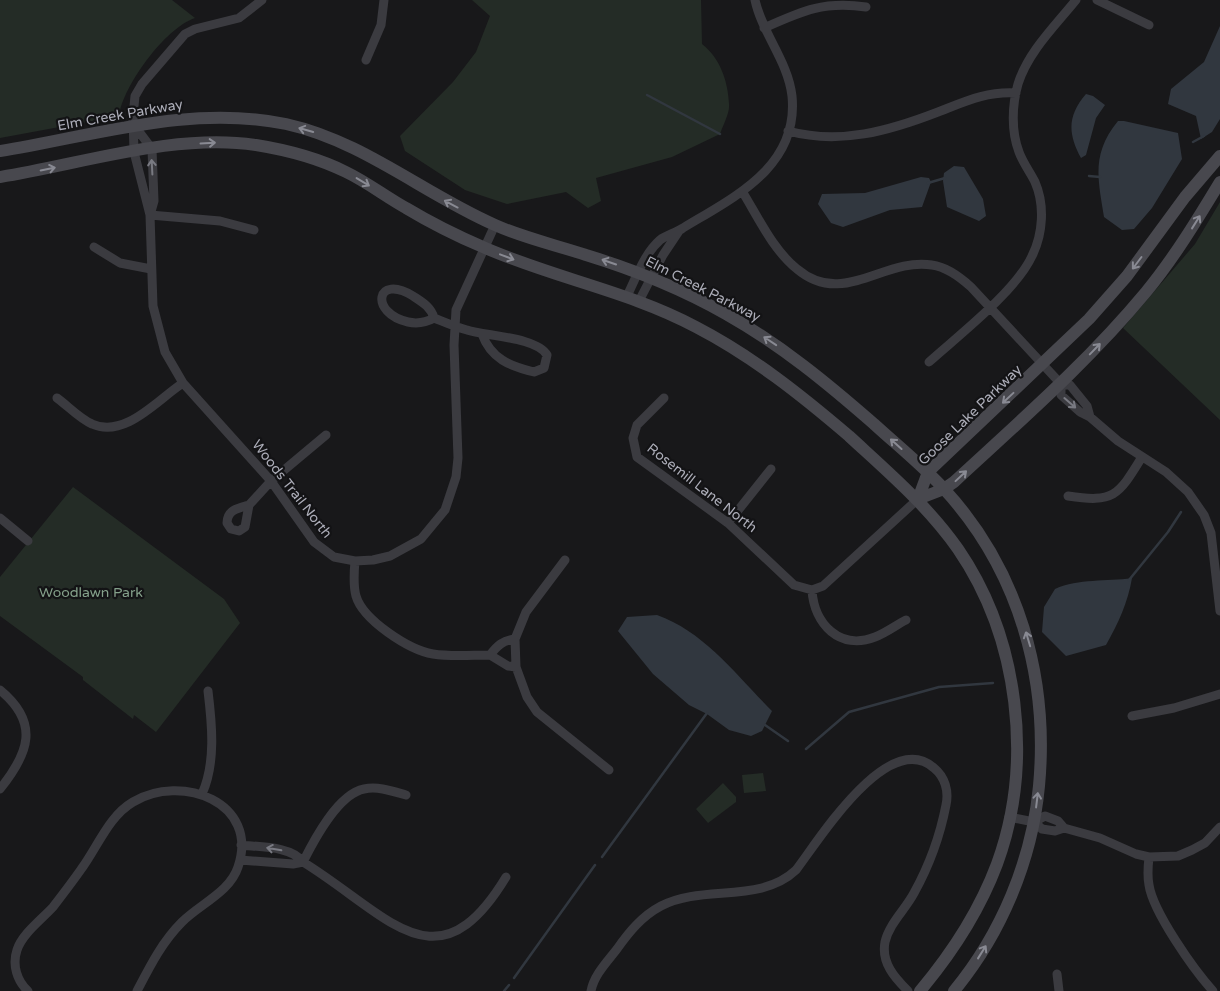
<svg xmlns="http://www.w3.org/2000/svg" width="1220" height="991" font-family="'Varela Round',sans-serif">
  <style>
    .green { fill: #242c26 }
    .water { fill: #31373f }
    .lines { fill: none; stroke-linecap: round; stroke-linejoin: round }
    .stream { stroke: #31373f; stroke-width: 2.5 }
    .street { stroke: #3b3b40; stroke-width: 9 }
    .secondary { stroke: #48484e; stroke-width: 12 }
    .oneway { stroke: #898a93 }
    .oneway2 { stroke: #797a82 }
    .labels { text-anchor: middle; dominant-baseline: central; stroke-width: 4.5; stroke-linejoin: round; paint-order: stroke }
    .street-label { font-size: 14px; fill: #acadb8; stroke: #131315 }
    .park-label { font-size: 14px; fill: #85a18b; stroke: #131315 }
  </style>
  <rect width="100%" height="100%" fill="#18181a"/>
  <path class="green" d="M 0,0 L 172,0 L 195,18 C 165,28 123,86 119,116 L 0,138 Z
    M 472,0 L 701,0 L 702,44 C 720,58 728,81 729,104 C 730,113 723,125 720,134 L 672,157 L 596,178 L 601,201 L 588,208 L 566,192 L 507,204 L 465,190 L 405,151 L 400,136 L 453,82 L 476,52 L 490,16 Z
    M 1220,202 L 1220,420 L 1123,328 L 1195,244 Z
    M 73,487 L 224,599 L 240,623 L 156,732 L 134,715 L 133,719 L 83,680 L 83,677 L 0,616 L 0,577 Z
    M 763,773 L 766,791 L 744,793 L 742,775 Z
    M 723,783 L 736,797 L 736,802 L 708,823 L 696,809 Z"/>
  <path class="water" d="M 1220,26 L 1220,119 L 1212,132 L 1201,139 L 1196,116 L 1168,104 L 1171,89 L 1204,62 Z
    M 1086,94 L 1093,96 L 1105,105 L 1096,118 L 1086,155 L 1081,158 C 1068,134 1067,116 1086,94 Z
    M 1118,121 L 1124,121 L 1178,133 L 1182,159 L 1152,208 L 1134,229 L 1122,230 L 1104,217 C 1098,179 1091,154 1118,121 Z
    M 954,166 L 964,167 L 983,199 L 986,216 L 979,221 L 947,207 L 943,181 L 944,173 Z
    M 921,177 L 929,178 L 931,182 L 922,207 L 890,210 L 843,227 L 831,223 L 818,204 L 822,194 L 865,193 Z
    M 1132,578 C 1128,602 1118,624 1106,645 L 1066,656 L 1042,632 L 1044,607 L 1055,589 C 1079,578 1106,582 1132,578 Z
    M 657,615 C 705,632 737,676 772,711 L 762,731 L 751,736 L 729,730 L 707,714 L 689,705 L 653,674 L 618,631 L 627,617 Z"/>
  <g class="lines">
    <path class="stream" d="M 647,95 L 720,134
      M 1193,142 L 1204,136
      M 1089,176 L 1100,177
      M 928,183 L 945,178
      M 1129,580 L 1168,532 L 1181,512
      M 765,725 L 788,741
      M 806,749 L 849,712 L 939,687 L 993,683
      M 602,857 L 707,713
      M 514,978 L 595,865
      M 504,991 L 509,985"/>
    <path class="street" d="M 262,0 L 239,18 L 195,29 L 185,34 L 142,84 L 135,96 L 133,116 L 134,152 L 150,215 L 153,306 L 165,352 L 183,383 L 271,481 L 314,542 L 334,557 L 355,561 L 373,560 L 390,556 L 421,539 L 445,510 L 456,477 L 458,458 L 454,345 L 456,310 L 495,225
      M 1097,0 L 1149,25
      M 764,28 C 802,11 823,1 866,7
      M 366,60 L 381,25 L 384,0
      M 134,125 L 152,149 L 154,201 L 150,215
      M 788,131 C 840,145 889,131 938,112 C 964,102 987,91 1016,93
      M 742,191 C 758,217 773,250 797,269 C 843,308 884,257 932,265 C 947,267 960,277 971,287 L 1061,384
      M 150,215 L 220,221 L 254,230
      M 94,247 L 120,263 L 151,269
      M 627,296 C 636,278 644,254 660,240 C 666,235 676,233 683,228 C 734,197 799,167 792,96 C 788,61 762,33 755,0
      M 639,301 L 663,255 L 679,231
      M 434,318 C 431,307 422,302 413,296 C 376,273 369,313 408,322 C 417,324 425,323 434,318 C 444,322 455,327 467,330 C 485,336 537,337 547,355 L 544,368 L 534,372 C 510,366 491,359 482,334
      M 929,362 C 959,335 1016,291 1032,256 C 1043,234 1045,205 1035,182 C 1030,172 1023,163 1019,152 C 1011,131 1012,105 1018,84 C 1028,52 1055,26 1076,0
      M 1061,384 L 1061,395 L 1080,412 L 1090,417 L 1118,441 L 1166,472 L 1188,492 L 1204,515 L 1211,533 L 1220,611
      M 1061,384 L 1070,385 L 1087,406 L 1090,417
      M 57,398 C 68,406 80,419 92,424 C 125,439 158,399 183,383
      M 664,398 L 637,425 L 633,438 L 637,457 L 728,523 L 794,585 L 812,590 L 823,586 L 918,499
      M 1068,496 C 1114,503 1118,496 1142,457
      M 249,505 C 238,508 227,510 227,523 L 231,529 L 239,531 L 245,527 L 249,505 L 271,481 L 326,435
      M 0,518 L 28,541
      M 728,523 L 771,469
      M 355,561 C 354,572 353,585 356,596 C 363,620 409,650 433,654 C 451,657 472,655 490,655
      M 812,590 C 814,624 840,651 875,637 C 886,633 896,625 906,620
      M 515,639 L 526,612 L 565,560
      M 515,639 L 516,667 L 508,666 L 490,655 C 497,646 503,640 515,639 Z
      M 516,667 L 527,697 L 537,712 L 609,770
      M 0,690 C 40,723 29,753 0,789
      M 1132,716 L 1174,708 L 1220,694
      M 202,794 C 216,763 212,724 208,691
      M 1009,817 L 1034,822 L 1042,829 L 1055,831 L 1064,828 L 1100,838 L 1136,854 L 1149,857 L 1178,856 L 1192,850 L 1205,843 L 1220,827
      M 1034,822 L 1045,816 L 1058,821 L 1064,828
      M 241,845 C 259,847 292,846 303,862 C 389,915 437,991 506,877
      M 1149,857 C 1148,866 1147,875 1149,885 C 1153,912 1194,970 1213,991
      M 240,860 L 293,864 L 303,862
      M 303,862 C 314,840 338,794 364,789 C 378,786 392,791 406,795
      M 1057,974 L 1059,991
      M 28,991 C 17,981 12,965 17,950 C 22,934 41,920 53,907 C 63,894 73,881 82,868 C 98,846 109,816 133,802 C 181,773 260,802 238,867 C 230,892 200,904 182,922 C 162,942 150,966 137,991
      M 591,991 C 594,975 607,962 617,949 C 629,932 642,916 661,906 C 703,884 760,904 796,870 C 819,840 888,728 934,768 C 945,777 949,791 946,805 C 940,836 929,866 914,893 C 905,910 889,924 885,942 C 881,963 895,978 908,991"/>
    <path class="secondary" d="M 0,151 C 94,136 190,104 286,124 C 363,141 424,194 495,225 C 524,238 556,245 586,255 C 635,270 682,289 726,314 C 781,345 827,383 874,424 C 898,446 923,466 945,490 C 1019,571 1049,678 1039,786 C 1032,861 1001,934 954,991
      M 0,177 C 82,164 173,133 256,145 C 287,150 318,158 346,172 C 367,182 386,197 406,208 C 431,223 457,236 483,247 C 553,278 629,291 696,327 C 752,356 801,395 849,436 C 888,472 927,505 958,549 C 1019,638 1034,763 997,864 C 979,912 952,953 920,991
      M 918,499 L 928,472 L 1089,319 L 1127,276 L 1185,197 L 1220,156
      M 918,499 L 944,489 L 954,482 C 1020,421 1088,362 1146,292 C 1174,258 1197,220 1220,182"/>
  </g>
  <defs><path id="oneway-shaft" d="M-6 0H5M1.5-3L5.5 0L1.5 3" fill="none" stroke-width="1.6" stroke-linecap="round" stroke-linejoin="round" transform="scale(1.25)"/></defs>
  <g class="oneway">
    <use href="#oneway-shaft" transform="translate(306 130) rotate(-164)"/>
    <use href="#oneway-shaft" transform="translate(208 143) rotate(-3)"/>
    <use href="#oneway-shaft" transform="translate(48 169) rotate(-11)"/>
    <use href="#oneway-shaft" transform="translate(363 182) rotate(31)"/>
    <use href="#oneway-shaft" transform="translate(451 204) rotate(-152)"/>
    <use href="#oneway-shaft" transform="translate(1196 222) rotate(-58)"/>
    <use href="#oneway-shaft" transform="translate(507 257) rotate(21)"/>
    <use href="#oneway-shaft" transform="translate(609 262) rotate(-161)"/>
    <use href="#oneway-shaft" transform="translate(1137 263) rotate(127)"/>
    <use href="#oneway-shaft" transform="translate(770 341) rotate(-146)"/>
    <use href="#oneway-shaft" transform="translate(1095 349) rotate(-46)"/>
    <use href="#oneway-shaft" transform="translate(1008 398) rotate(137)"/>
    <use href="#oneway-shaft" transform="translate(896 444) rotate(-138)"/>
    <use href="#oneway-shaft" transform="translate(961 476) rotate(-43)"/>
    <use href="#oneway-shaft" transform="translate(1028 639) rotate(-107)"/>
    <use href="#oneway-shaft" transform="translate(1037 800) rotate(-83)"/>
    <use href="#oneway-shaft" transform="translate(982 952) rotate(-58)"/>
  </g>
  <g class="oneway2">
    <use href="#oneway-shaft" transform="translate(152 167) rotate(-93)"/>
    <use href="#oneway-shaft" transform="translate(1070 403) rotate(41)"/>
    <use href="#oneway-shaft" transform="translate(274 849) rotate(-170)"/>
  </g>
  <g class="labels">
    <g class="street-label">
      <text transform="translate(120 115) rotate(-10)">Elm Creek Parkway</text>
      <text transform="translate(703 289) rotate(27)">Elm Creek Parkway</text>
      <text transform="translate(970 415) rotate(-44)">Goose Lake Parkway</text>
      <text transform="translate(702 488) rotate(38)">Rosemill Lane North</text>
      <text transform="translate(292 489) rotate(52)">Woods Trail North</text>
    </g>
    <g class="park-label">
      <text x="91" y="592">Woodlawn Park</text>
    </g>
  </g>
</svg>
